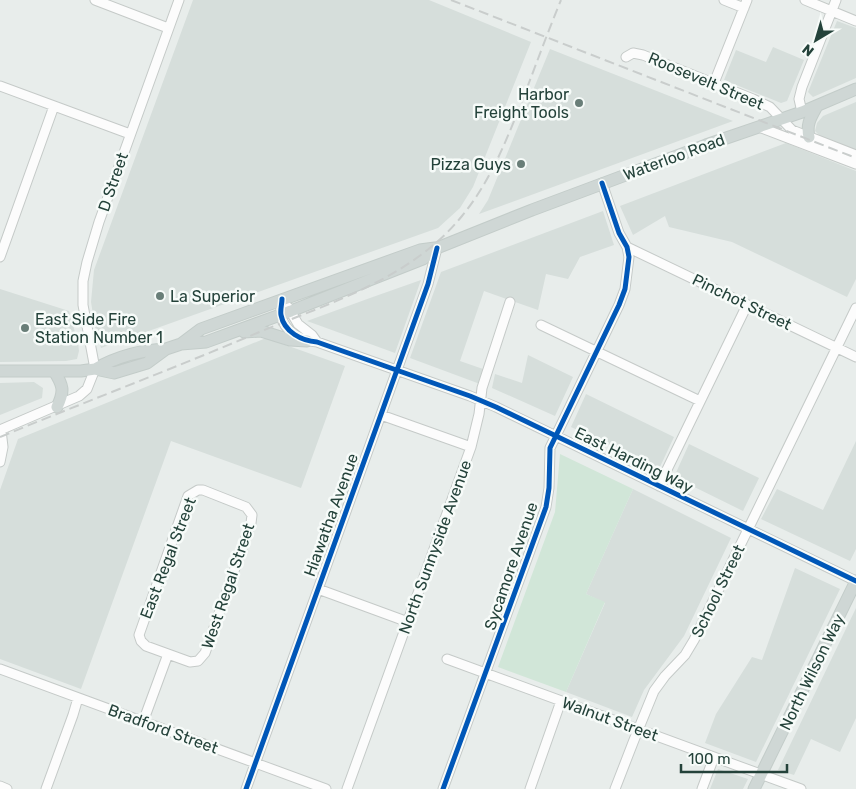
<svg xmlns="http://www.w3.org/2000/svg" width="856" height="789" font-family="Rubik,sans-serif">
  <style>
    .built { fill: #d6dedb }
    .green { fill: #d1e6d8 }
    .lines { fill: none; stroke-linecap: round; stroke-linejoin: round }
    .minor-casing { stroke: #c5cac8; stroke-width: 11 }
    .major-casing { stroke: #c3ccc9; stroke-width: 13 }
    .minor { stroke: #fcfcfc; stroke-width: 9 }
    .major { stroke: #cfd7d5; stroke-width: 11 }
    .rail { stroke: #c9cdcc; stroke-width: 2; stroke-dasharray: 10 5; stroke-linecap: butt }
    .cycleway-casing { stroke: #f7fbf9; stroke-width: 8 }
    .cycleway { stroke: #0057b8; stroke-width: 5 }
    .poi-dot { fill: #697e78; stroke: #f7fbf9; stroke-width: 2 }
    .labels { text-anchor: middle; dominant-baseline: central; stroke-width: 5; stroke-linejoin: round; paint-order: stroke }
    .street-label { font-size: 16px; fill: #24423a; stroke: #f7fbf9 }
    .poi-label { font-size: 16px; fill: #24423a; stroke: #f7fbf9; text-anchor: end }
  </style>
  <rect width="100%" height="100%" fill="#e8edeb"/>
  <path class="built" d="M 193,0 L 429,0 L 531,42 L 473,187 L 460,208 L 438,228 L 101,348 L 96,333 L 91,302 L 94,270 Z
    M 837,21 L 856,28 L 856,78 L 813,97 L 808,92 Z
    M 773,47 L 804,60 L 787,101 L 781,103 L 724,80 L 736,50 L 766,62 Z
    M 550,49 L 733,121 L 479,214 L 488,200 Z
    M 856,102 L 856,151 L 821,137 L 815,131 L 817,123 L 823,116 Z
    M 786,143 L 856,171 L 856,279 L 847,297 L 732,242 L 669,227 L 665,216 L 633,235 L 620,206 Z
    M 603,211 L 614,245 L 580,257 L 568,279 L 546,274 L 538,310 L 484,291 L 460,361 L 483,369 L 480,384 L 410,358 L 441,272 Z
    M 421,280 L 395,353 L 307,321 L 370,298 Z
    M 0,289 L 69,311 L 78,343 L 79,351 L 77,359 L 66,361 L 0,362 Z
    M 266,338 L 345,366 L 301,488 L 171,441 L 81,689 L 0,659 L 0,490 L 18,439 Z
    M 528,355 L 573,377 L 555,416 L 492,388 L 495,374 L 522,383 Z
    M 34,382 L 43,388 L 42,398 L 0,415 L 0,383 Z
    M 586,394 L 674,437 L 659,469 L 571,427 Z
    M 856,441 L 856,549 L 850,561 L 761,519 L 777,489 L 823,510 Z
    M 689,444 L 759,478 L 743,511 L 674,477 Z
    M 633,489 L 731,538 L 684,636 L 644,690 L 632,717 L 566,692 L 605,603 L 586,594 Z
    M 795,568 L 840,589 L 756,762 L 705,743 L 716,714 L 752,657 L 762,660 Z
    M 856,608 L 856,718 L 840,752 L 811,739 L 794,775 L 778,770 Z
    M 718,769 L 748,779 L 743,789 L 710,789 Z"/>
  <path class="green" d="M 560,454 L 633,489 L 586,594 L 605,602 L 566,692 L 498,667 L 555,512 Z"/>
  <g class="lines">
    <defs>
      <path id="minor" d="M 95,0 L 168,28
        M 724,0 L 744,8
        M 805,0 L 856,21
        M 626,57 L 633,53 L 643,55 L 753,99 L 770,107 L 792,130 L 856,155
        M 714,83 L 747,0
        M 0,86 L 130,134
        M 802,112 L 799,99 L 802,87 L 836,0
        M 759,127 L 856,164
        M 627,247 L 856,357
        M 0,257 L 54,106
        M 282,299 C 282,304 280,310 281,315 C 284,332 302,341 317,342 L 470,396 L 496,407 L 856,581
        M 288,307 L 298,324 L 312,335 L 317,342
        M 541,325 L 700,401
        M 381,415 L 471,447
        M 0,430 L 79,396 L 87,389 L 95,369 L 83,305 L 83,281 L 87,262 L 99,222 L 179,0
        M 0,462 L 3,447 L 1,430
        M 659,486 L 747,305
        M 198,490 L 203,490 L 246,507 L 252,515 L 251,523 L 205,653 L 198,661 L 190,662 L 146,646 L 141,641 L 139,635 L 188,496 Z
        M 318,589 L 408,622
        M 447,659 L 801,789
        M 0,669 L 326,789
        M 143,722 L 168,654
        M 0,786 L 7,789
        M 46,789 L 73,715 L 78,698
        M 246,789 L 428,284 L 437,248
        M 347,789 L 471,447 L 479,414 L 482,388 L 510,302
        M 443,789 L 546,507 L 549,488 L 550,448 L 619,305 L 625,289 L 629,257 L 627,247 L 619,233 L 602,183
        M 530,789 L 561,701
        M 615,789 L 634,740 L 654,691 L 665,676 L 685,655 L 694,640 L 856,308
        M 702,789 L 714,757"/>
      <path id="major" d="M 809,137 C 806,124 811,117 817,106
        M 244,332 L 261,331 L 290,340 L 307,341
        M 181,344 L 206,342 L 291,311 L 423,259 L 437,248 L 532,210 L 706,145 L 802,112 L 856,89
        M 95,369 C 118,356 140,350 166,349
        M 0,371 L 81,371 L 95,369 L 114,373 L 147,363 L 166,349 L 181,344 L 201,329 L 420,250 L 435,248
        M 54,371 C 63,385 65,391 57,407
        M 754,789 L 856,581"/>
    </defs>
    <use href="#minor" class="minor-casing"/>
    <use href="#major" class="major-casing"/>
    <use href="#minor" class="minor"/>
    <use href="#major" class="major"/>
    <path class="rail" d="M 451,0 L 856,158
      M 0,437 C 85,402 172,369 257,333 C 329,303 411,279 462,216 C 493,178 509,134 527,88 C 538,59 549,29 561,0"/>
    <defs>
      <path id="cycleway" d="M 282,299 C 282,304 280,310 281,315 C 284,332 302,341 317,342 L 470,396 L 496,407 L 856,581
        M 246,789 L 428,284 L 437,248
        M 443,789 L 546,507 L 549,488 L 550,448 L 619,305 L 625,289 L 629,257 L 627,247 L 619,233 L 602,183"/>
    </defs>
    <use href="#cycleway" class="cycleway-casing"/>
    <use href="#cycleway" class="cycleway"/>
  </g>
  <g class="poi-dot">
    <circle cx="579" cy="103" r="5"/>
    <circle cx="521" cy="164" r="5"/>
    <circle cx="160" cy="296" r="5"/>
    <circle cx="25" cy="328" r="5"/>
  </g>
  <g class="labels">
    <g class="street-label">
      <text transform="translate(706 81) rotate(23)">Roosevelt Street</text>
      <text transform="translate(674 157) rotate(-20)">Waterloo Road</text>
      <text transform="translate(113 182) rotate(-71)">D Street</text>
      <text transform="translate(742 302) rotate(26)">Pinchot Street</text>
      <text transform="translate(634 460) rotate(26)">East Harding Way</text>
      <text transform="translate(331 515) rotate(-70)">Hiawatha Avenue</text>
      <text transform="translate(435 547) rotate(-70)">North Sunnyside Avenue</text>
      <text transform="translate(168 558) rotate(-69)">East Regal Street</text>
      <text transform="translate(511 566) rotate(-71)">Sycamore Avenue</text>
      <text transform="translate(228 586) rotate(-71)">West Regal Street</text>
      <text transform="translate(718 591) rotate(-64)">School Street</text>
      <text transform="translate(812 672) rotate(-64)">North Wilson Way</text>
      <text transform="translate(610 719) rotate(20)">Walnut Street</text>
      <text transform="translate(163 729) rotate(20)">Bradford Street</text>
    </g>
    <g class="poi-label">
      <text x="569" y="94">Harbor<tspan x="569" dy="18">Freight Tools</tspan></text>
      <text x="511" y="164">Pizza Guys</text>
      <text x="170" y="296" text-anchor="start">La Superior</text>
      <text x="35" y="319" text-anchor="start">East Side Fire<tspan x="35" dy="18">Station Number 1</tspan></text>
    </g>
  </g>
  <g transform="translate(816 40) rotate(218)" stroke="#f7fbf9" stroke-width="4" paint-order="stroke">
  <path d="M0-4L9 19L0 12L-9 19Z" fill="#24423a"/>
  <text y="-8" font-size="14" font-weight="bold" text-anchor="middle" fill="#24423a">N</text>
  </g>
  <path d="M681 764v8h106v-8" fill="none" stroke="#24423a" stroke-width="2.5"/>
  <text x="688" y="764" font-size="15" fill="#24423a" stroke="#f7fbf9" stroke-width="4" paint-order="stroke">100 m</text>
</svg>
